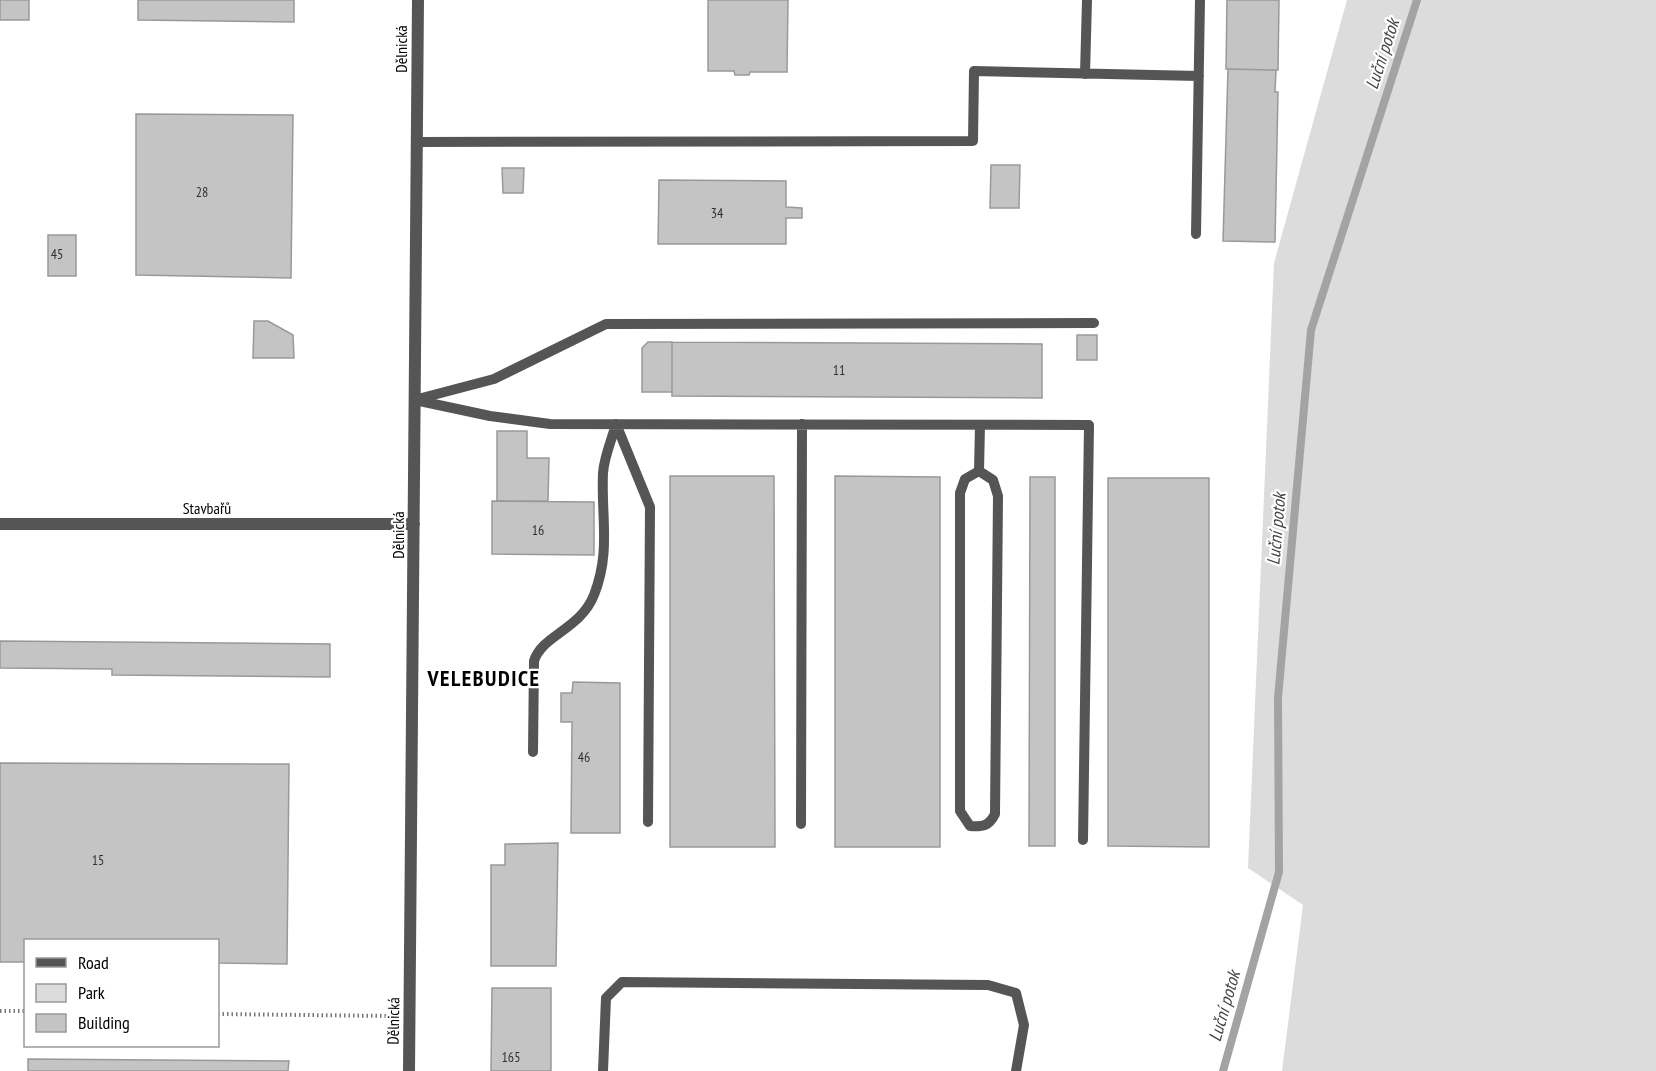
<svg xmlns="http://www.w3.org/2000/svg" width="1656" height="1071" font-family="'PT Sans Narrow',sans-serif">
  <style>
    .green { fill: #dcdcdc }
    .lines { fill: none; stroke-linecap: round; stroke-linejoin: round }
    .stream { stroke: #a3a3a3; stroke-width: 8 }
    .building { fill: #c4c4c4; stroke: #999; stroke-width: 1.5 }
    .path { stroke: #777; stroke-width: 4; stroke-dasharray: 1.5 3; stroke-linecap: butt }
    .lane { stroke: #555; stroke-width: 10 }
    .street { stroke: #555; stroke-width: 12 }
    .labels { text-anchor: middle; dominant-baseline: central; stroke-width: 4.5; stroke-linejoin: round; paint-order: stroke }
    .number-label { font-size: 14px; fill: #313131 }
    .street-label { font-size: 16px; fill: #000; stroke: #fff }
    .water-label { font-size: 18px; font-style: italic; fill: #444; stroke: #fff }
    .district-label { font-size: 22px; font-weight: bold; letter-spacing: 1.5px; fill: #000; stroke: #fff }
  </style>
  <rect width="100%" height="100%" fill="#fff"/>
  <path class="green" d="M 1347,0 L 1656,0 L 1656,1071 L 1282,1071 L 1303,905 L 1248,868 L 1274,263 Z"/>
  <g class="lines">
    <path class="stream" d="M 1223,1071 L 1279,872 L 1278,698 L 1311,330 L 1417,0"/>
  </g>
  <path class="building" d="M 0,0 L 29,0 L 29,20 L 0,20 Z
    M 138,0 L 294,0 L 294,22 L 138,20 Z
    M 708,0 L 788,0 L 787,72 L 750,72 L 749,75 L 735,75 L 734,71 L 708,71 Z
    M 1227,0 L 1279,0 L 1278,70 L 1226,69 Z
    M 1228,69 L 1276,70 L 1275,92 L 1278,92 L 1275,242 L 1223,241 Z
    M 136,114 L 293,115 L 291,278 L 136,275 Z
    M 991,165 L 1020,165 L 1019,208 L 990,208 Z
    M 502,168 L 524,168 L 523,193 L 503,193 Z
    M 659,180 L 786,181 L 786,207 L 802,208 L 802,218 L 786,218 L 786,244 L 658,244 Z
    M 48,235 L 76,235 L 76,276 L 48,276 Z
    M 254,321 L 268,321 L 293,335 L 294,358 L 253,358 Z
    M 1077,335 L 1097,335 L 1097,360 L 1077,360 Z
    M 648,342 L 672,342 L 672,392 L 642,392 L 642,348 Z
    M 672,342 L 1042,344 L 1042,398 L 672,396 Z
    M 497,431 L 527,431 L 527,458 L 549,458 L 548,501 L 497,501 Z
    M 670,476 L 774,476 L 775,847 L 670,847 Z
    M 835,476 L 940,477 L 940,847 L 835,847 Z
    M 1030,477 L 1055,477 L 1055,846 L 1029,846 Z
    M 1108,478 L 1209,478 L 1209,847 L 1108,846 Z
    M 492,501 L 594,502 L 594,555 L 492,554 Z
    M 0,641 L 330,644 L 330,677 L 112,675 L 112,669 L 0,668 Z
    M 573,682 L 620,683 L 620,833 L 571,833 L 572,722 L 561,722 L 561,693 L 572,693 Z
    M 0,763 L 289,764 L 287,964 L 218,963 L 218,940 L 26,940 L 26,962 L 0,962 Z
    M 558,843 L 556,966 L 491,966 L 491,865 L 505,865 L 505,844 Z
    M 492,988 L 551,988 L 551,1071 L 491,1071 Z
    M 28,1059 L 289,1061 L 288,1071 L 28,1071 Z"/>
  <g class="lines">
    <path class="path" d="M 0,1011 L 26,1011
      M 218,1014 L 391,1016"/>
    <path class="lane" d="M 1085,74 L 1087,0
      M 417,142 L 973,141 L 974,71 L 1199,76
      M 1196,234 L 1200,0
      M 418,399 L 494,379 L 606,324 L 1094,323
      M 415,400 L 490,416 L 550,424 L 1089,425 L 1083,840
      M 616,424 L 650,507 L 648,822
      M 979,471 L 965,479 L 960,493 L 960,811 L 970,826 C 983,827 989,826 995,814 L 998,496 L 993,480 L 979,471 L 980,425
      M 533,752 L 534,661 C 542,635 580,630 594,595 C 611,552 601,517 603,473 C 604,457 612,439 616,424
      M 801,824 L 802,424
      M 603,1071 L 606,998 L 622,982 L 988,985 L 1016,993 L 1024,1025 L 1016,1071"/>
    <path class="street" d="M 0,524 L 414,524
      M 409,1071 L 418,0"/>
  </g>
  <g class="labels">
    <g class="number-label">
      <text x="202" y="192">28</text>
      <text x="717" y="213">34</text>
      <text x="57" y="254">45</text>
      <text x="839" y="370">11</text>
      <text x="538" y="530">16</text>
      <text x="584" y="757">46</text>
      <text x="98" y="860">15</text>
      <text x="511" y="1057">165</text>
    </g>
    <g class="street-label">
      <text transform="translate(401 49) rotate(-90)">Dělnická</text>
      <text x="207" y="508">Stavbařů</text>
      <text transform="translate(398 535) rotate(-90)">Dělnická</text>
      <text transform="translate(393 1021) rotate(-89)">Dělnická</text>
    </g>
    <g class="water-label">
      <text transform="translate(1382 54) rotate(-72)">Luční potok</text>
      <text transform="translate(1276 529) rotate(-85)">Luční potok</text>
      <text transform="translate(1224 1006) rotate(-74)">Luční potok</text>
    </g>
    <g class="district-label">
      <text x="484" y="678">VELEBUDICE</text>
    </g>
  </g>
  <rect x="24" y="939" width="195" height="108" fill="#ffffff" stroke="#999999" stroke-width="1.5"/>
  <rect x="36" y="958" width="30" height="9" fill="#555555" stroke="#999999" stroke-width="1.5"/>
  <text x="78" y="969" font-size="18" fill="#000000">Road</text>
  <rect x="36" y="984" width="30" height="18" fill="#dcdcdc" stroke="#999999" stroke-width="1.5"/>
  <text x="78" y="999" font-size="18" fill="#000000">Park</text>
  <rect x="36" y="1014" width="30" height="18" fill="#c4c4c4" stroke="#999999" stroke-width="1.5"/>
  <text x="78" y="1029" font-size="18" fill="#000000">Building</text>
</svg>
